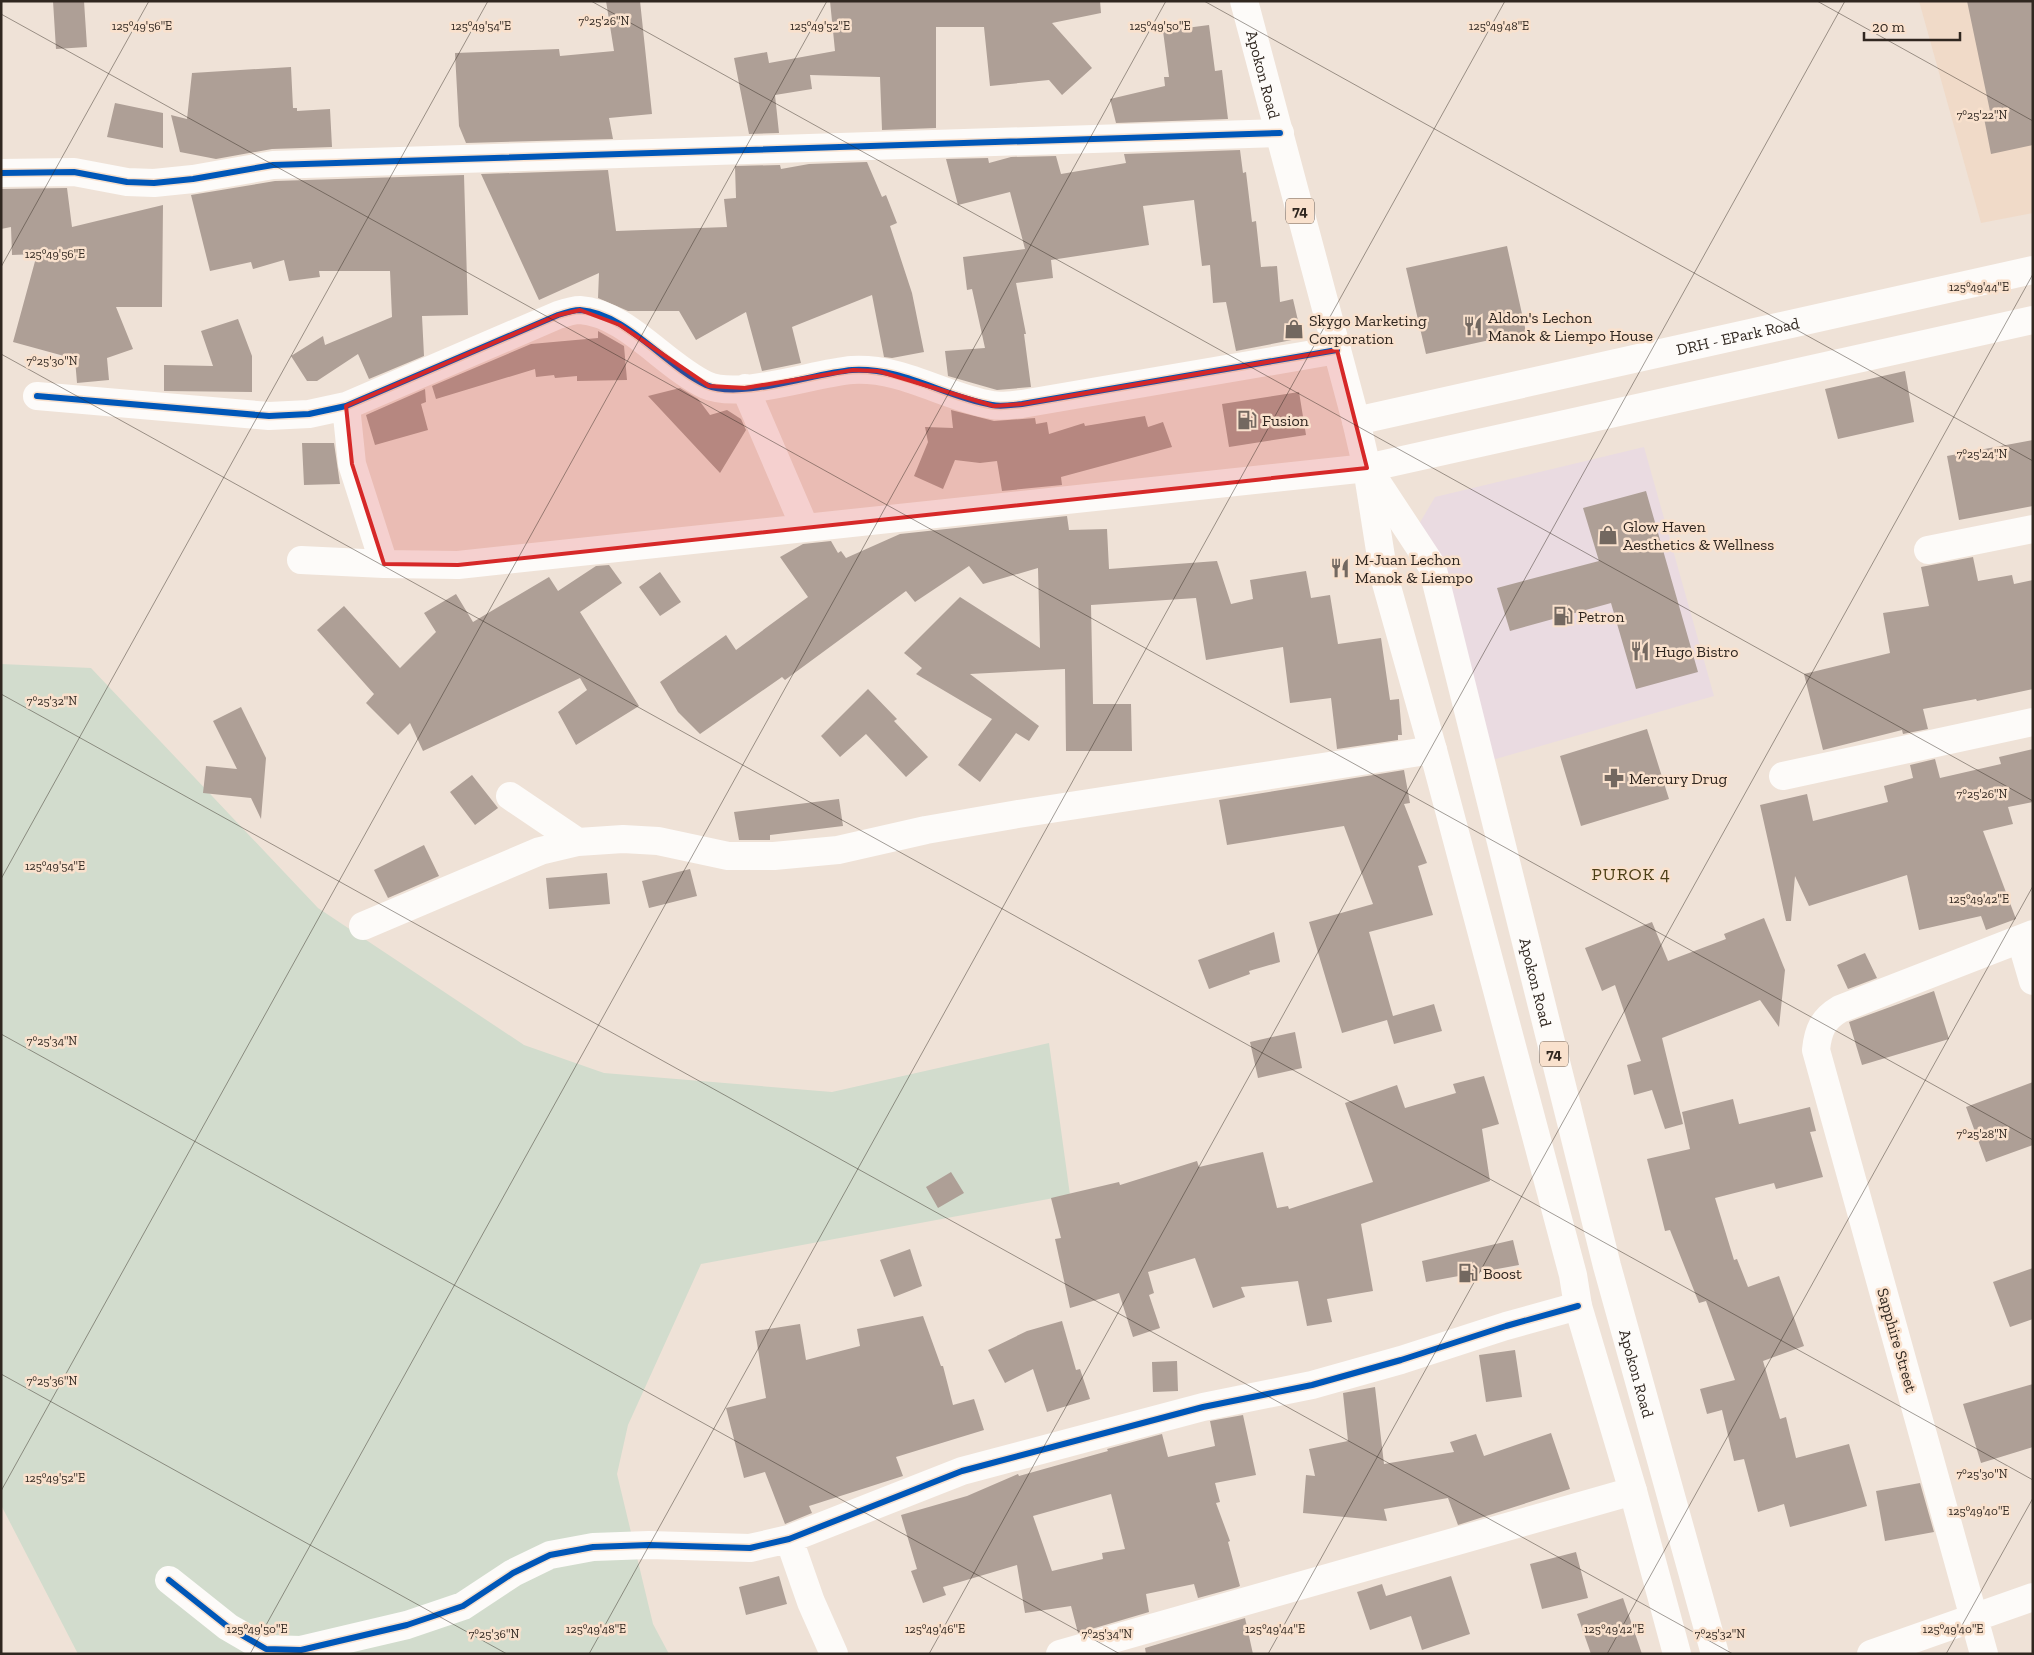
<svg xmlns="http://www.w3.org/2000/svg" width="2034" height="1655" font-family="'Zilla Slab',serif">
  <style>
    .commercial { fill: #eadbe1 }
    .built { fill: #f0dac8 }
    .green { fill: #d2dccd }
    .building { fill: #ae9f96; fill-rule: evenodd }
    .lines { fill: none; stroke-linecap: round; stroke-linejoin: round }
    .street { stroke: #fdfbf9; stroke-width: 28 }
    .secondary { stroke: #fdfbf9; stroke-width: 28 }
    .highway { stroke: #fdfbf9; stroke-width: 28 }
    .cycleway-casing { stroke: #f9e1cd; stroke-width: 9 }
    .cycleway { stroke: #0057b8; stroke-width: 6 }
    .marked { fill: #d62828; fill-opacity: 0.2; stroke: #d62828; stroke-width: 4; stroke-linejoin: round }
    .ticks { fill: none; stroke: #302720; stroke-width: 1; stroke-opacity: 0.45 }
    .labels { text-anchor: middle; dominant-baseline: central; stroke-width: 5; stroke-linejoin: round; paint-order: stroke }
    .shield { fill: #f9e1cd; stroke: #6c5f54; stroke-width: 1 }
    .shield-label { font-size: 15px; font-weight: bold; fill: #302720 }
    .street-label { font-size: 16px; fill: #302720; stroke: #f9e1cd }
    .poi-label { font-size: 16px; fill: #302720; stroke: #f9e1cd; text-anchor: start }
    .neighbourhood-label { font-size: 18px; letter-spacing: 1px; fill: #4c3f16; stroke: #f9e1cd }
    .ticks-label { font-size: 12px; text-anchor: middle; fill: #302720; stroke: #f9e1cd; stroke-width: 5; stroke-linejoin: round; paint-order: stroke }
  </style>
  <rect width="100%" height="100%" fill="#efe2d7"/>
  <path class="commercial" d="M 1644,447 L 1714,696 L 1475,765 L 1412,536 L 1435,497 Z"/>
  <path class="built" d="M 1919,1 L 2033,1 L 2033,213 L 1981,223 Z"/>
  <path class="green" d="M 1,664 L 91,668 L 318,908 L 524,1045 L 604,1073 L 832,1092 L 1049,1043 L 1070,1195 L 701,1264 L 628,1425 L 617,1474 L 653,1624 L 669,1654 L 78,1654 L 1,1505 Z"/>
  <path class="building" d="M 53,1 L 84,1 L 87,47 L 56,49 Z
    M 606,1 L 640,1 L 652,114 L 609,118 L 613,139 L 466,143 L 459,126 L 455,53 L 559,49 L 560,56 L 614,51 Z
    M 830,1 L 1100,1 L 1101,13 L 1052,23 L 1092,68 L 1062,95 L 1049,80 L 990,86 L 984,27 L 936,27 L 936,128 L 882,130 L 880,77 L 810,75 L 812,89 L 775,95 L 779,133 L 749,134 L 734,58 L 767,52 L 769,63 L 835,51 Z
    M 1967,1 L 2033,1 L 2033,145 L 1991,154 L 1984,118 L 1991,116 Z
    M 1209,25 L 1215,71 L 1222,70 L 1228,119 L 1116,123 L 1110,99 L 1165,86 L 1164,77 L 1169,77 L 1163,31 Z
    M 291,67 L 293,108 L 297,108 L 297,111 L 330,109 L 332,147 L 272,149 L 216,159 L 180,152 L 171,115 L 187,119 L 192,73 Z
    M 115,103 L 163,113 L 163,148 L 107,137 Z
    M 1240,150 L 1243,173 L 1246,172 L 1252,222 L 1256,221 L 1261,267 L 1277,266 L 1280,302 L 1293,299 L 1302,338 L 1236,351 L 1226,302 L 1213,303 L 1210,265 L 1202,266 L 1194,200 L 1143,206 L 1149,245 L 1051,260 L 1053,278 L 1016,283 L 1026,334 L 1024,334 L 1031,387 L 997,390 L 948,376 L 945,351 L 985,348 L 972,289 L 967,290 L 963,257 L 1025,249 L 1010,192 L 958,205 L 946,159 L 988,158 L 989,163 L 1011,157 L 1056,156 L 1061,174 L 1126,163 L 1124,154 Z
    M 867,162 L 882,197 L 886,195 L 897,223 L 890,226 L 912,293 L 924,352 L 892,358 L 884,357 L 872,295 L 792,327 L 801,363 L 762,371 L 746,312 L 696,340 L 679,311 L 628,311 L 598,298 L 599,273 L 539,300 L 481,174 L 608,170 L 616,231 L 727,227 L 724,199 L 736,198 L 735,166 L 780,165 L 781,169 L 809,164 Z
    M 464,175 L 468,315 L 422,316 L 424,356 L 369,379 L 358,354 L 317,381 L 307,381 L 291,356 L 323,336 L 325,345 L 392,317 L 390,271 L 319,271 L 320,277 L 289,281 L 284,260 L 253,269 L 251,262 L 210,271 L 191,195 L 275,181 Z
    M 67,188 L 72,227 L 163,205 L 162,307 L 116,307 L 133,349 L 107,358 L 109,380 L 77,383 L 75,359 L 13,342 L 37,254 L 12,255 L 11,227 L 1,229 L 1,189 Z
    M 1507,246 L 1526,332 L 1426,354 L 1406,268 Z
    M 238,319 L 252,356 L 252,392 L 164,391 L 164,365 L 213,366 L 201,331 Z
    M 598,331 L 624,346 L 627,380 L 577,381 L 577,376 L 555,378 L 554,375 L 536,377 L 535,369 L 436,399 L 432,386 L 531,344 L 598,338 Z
    M 1905,371 L 1914,422 L 1838,439 L 1825,389 Z
    M 680,388 L 698,399 L 710,415 L 727,410 L 741,419 L 746,430 L 720,473 L 648,396 Z
    M 425,389 L 426,402 L 421,404 L 428,430 L 375,445 L 366,415 Z
    M 1299,392 L 1306,435 L 1229,447 L 1222,404 Z
    M 951,410 L 994,421 L 1035,418 L 1036,424 L 1047,422 L 1049,434 L 1084,423 L 1085,426 L 1145,416 L 1148,427 L 1163,422 L 1172,447 L 1061,477 L 1062,485 L 1002,491 L 997,461 L 980,463 L 955,460 L 943,489 L 914,476 L 928,442 L 925,427 L 953,428 Z
    M 2033,440 L 2033,506 L 1959,520 L 1947,456 Z
    M 302,443 L 334,443 L 340,484 L 304,485 Z
    M 1646,491 L 1698,672 L 1636,689 L 1611,603 L 1510,631 L 1497,588 L 1599,561 L 1583,508 Z
    M 1067,516 L 1069,530 L 1107,529 L 1109,569 L 1217,561 L 1231,604 L 1253,599 L 1250,580 L 1306,571 L 1311,598 L 1330,595 L 1338,644 L 1381,638 L 1390,700 L 1399,699 L 1402,735 L 1398,735 L 1398,740 L 1337,749 L 1331,698 L 1290,703 L 1283,647 L 1206,660 L 1196,598 L 1091,605 L 1093,704 L 1131,704 L 1132,751 L 1066,751 L 1065,669 L 970,674 L 1039,726 L 1029,741 L 1016,733 L 980,782 L 958,765 L 992,719 L 916,674 L 922,668 L 904,653 L 960,597 L 1040,648 L 1038,568 L 983,584 L 969,566 L 915,602 L 906,591 L 785,680 L 782,677 L 700,734 L 678,712 L 660,682 L 726,635 L 736,650 L 808,597 L 780,557 L 803,544 L 831,541 L 838,553 L 841,551 L 846,558 L 900,534 Z
    M 1973,557 L 1978,581 L 2012,575 L 2014,584 L 2033,580 L 2033,689 L 1977,701 L 1976,699 L 1923,709 L 1928,729 L 1903,734 L 1902,730 L 1823,750 L 1804,674 L 1890,653 L 1883,613 L 1929,606 L 1921,567 Z
    M 609,565 L 622,583 L 580,612 L 639,706 L 576,745 L 558,712 L 587,690 L 580,678 L 423,751 L 410,723 L 398,735 L 366,703 L 374,694 L 317,630 L 344,606 L 400,668 L 436,632 L 424,613 L 456,594 L 473,622 L 549,577 L 558,591 L 596,566 Z
    M 660,572 L 681,602 L 660,616 L 639,587 Z
    M 868,689 L 897,719 L 894,721 L 928,757 L 906,777 L 866,734 L 840,757 L 821,736 Z
    M 241,707 L 266,758 L 261,819 L 251,798 L 203,793 L 206,766 L 237,769 L 213,721 Z
    M 1647,729 L 1669,799 L 1581,826 L 1560,756 Z
    M 2033,749 L 2033,802 L 2008,807 L 2013,824 L 1983,831 L 2016,919 L 1986,930 L 1981,916 L 1919,930 L 1907,875 L 1809,906 L 1795,876 L 1791,921 L 1786,921 L 1760,805 L 1807,794 L 1813,821 L 1888,802 L 1884,786 L 1913,778 L 1910,765 L 1935,759 L 1940,778 L 2001,764 L 1999,757 Z
    M 1404,770 L 1410,803 L 1404,804 L 1427,863 L 1418,866 L 1433,915 L 1369,932 L 1393,1016 L 1434,1004 L 1442,1031 L 1394,1044 L 1387,1020 L 1342,1033 L 1309,922 L 1373,904 L 1344,826 L 1227,845 L 1219,800 Z
    M 472,775 L 498,808 L 475,825 L 450,792 Z
    M 839,799 L 843,826 L 770,835 L 770,840 L 739,840 L 734,812 Z
    M 424,845 L 439,876 L 388,898 L 374,870 Z
    M 690,869 L 697,896 L 649,908 L 642,881 Z
    M 607,873 L 610,904 L 549,909 L 546,878 Z
    M 1764,918 L 1785,970 L 1779,1027 L 1760,1000 L 1662,1038 L 1683,1124 L 1665,1129 L 1652,1090 L 1634,1095 L 1627,1065 L 1641,1061 L 1615,985 L 1602,991 L 1585,948 L 1652,922 L 1668,961 L 1726,939 L 1724,934 Z
    M 1274,932 L 1280,962 L 1249,971 L 1250,974 L 1209,989 L 1198,960 Z
    M 1865,953 L 1877,978 L 1848,989 L 1837,965 Z
    M 1934,991 L 1949,1039 L 1862,1065 L 1849,1022 Z
    M 1295,1032 L 1302,1068 L 1258,1078 L 1250,1042 Z
    M 1484,1076 L 1499,1124 L 1482,1129 L 1490,1181 L 1361,1224 L 1373,1291 L 1327,1299 L 1332,1322 L 1307,1326 L 1298,1281 L 1241,1287 L 1245,1297 L 1213,1308 L 1195,1258 L 1148,1272 L 1154,1293 L 1149,1295 L 1160,1328 L 1133,1337 L 1119,1293 L 1070,1308 L 1055,1239 L 1061,1238 L 1051,1198 L 1119,1182 L 1120,1185 L 1197,1161 L 1199,1167 L 1263,1152 L 1277,1208 L 1288,1206 L 1289,1209 L 1373,1182 L 1345,1103 L 1397,1085 L 1405,1108 L 1456,1093 L 1453,1084 Z
    M 2033,1082 L 2033,1145 L 1986,1162 L 1966,1107 Z
    M 1733,1099 L 1739,1124 L 1810,1107 L 1816,1131 L 1810,1132 L 1823,1177 L 1776,1189 L 1774,1183 L 1715,1198 L 1734,1260 L 1737,1259 L 1748,1287 L 1779,1276 L 1804,1346 L 1763,1361 L 1780,1419 L 1786,1417 L 1796,1458 L 1849,1444 L 1867,1506 L 1790,1527 L 1784,1504 L 1758,1512 L 1744,1459 L 1734,1461 L 1722,1410 L 1707,1414 L 1700,1389 L 1735,1380 L 1706,1301 L 1699,1303 L 1670,1230 L 1665,1231 L 1647,1159 L 1690,1149 L 1682,1112 Z
    M 951,1172 L 964,1193 L 938,1208 L 926,1187 Z
    M 1513,1240 L 1519,1265 L 1426,1282 L 1422,1261 Z
    M 910,1249 L 922,1286 L 894,1297 L 880,1260 Z
    M 2033,1268 L 2033,1319 L 2010,1327 L 1993,1282 Z
    M 923,1316 L 941,1366 L 943,1366 L 953,1405 L 974,1399 L 984,1430 L 896,1457 L 903,1476 L 809,1506 L 812,1513 L 785,1524 L 765,1472 L 744,1478 L 726,1408 L 766,1398 L 755,1331 L 800,1324 L 806,1360 L 860,1346 L 857,1329 Z
    M 1062,1321 L 1076,1370 L 1080,1369 L 1090,1399 L 1047,1412 L 1033,1369 L 1005,1383 L 988,1350 L 1027,1331 Z
    M 1515,1350 L 1522,1397 L 1486,1402 L 1479,1355 Z
    M 1177,1361 L 1178,1391 L 1153,1392 L 1152,1362 Z
    M 2033,1384 L 2033,1447 L 1981,1463 L 1963,1404 Z
    M 1375,1387 L 1384,1464 L 1454,1452 L 1450,1442 L 1476,1434 L 1484,1456 L 1551,1433 L 1570,1489 L 1458,1525 L 1448,1498 L 1384,1509 L 1387,1521 L 1303,1513 L 1306,1475 L 1315,1476 L 1309,1449 L 1348,1441 L 1343,1393 Z
    M 1243,1415 L 1256,1475 L 1215,1483 L 1220,1502 L 1216,1503 L 1230,1541 L 1228,1542 L 1240,1586 L 1238,1587 L 1198,1598 L 1194,1584 L 1146,1594 L 1149,1612 L 1078,1633 L 1071,1606 L 1025,1613 L 1017,1565 L 943,1587 L 946,1595 L 923,1603 L 911,1571 L 917,1569 L 901,1515 L 967,1496 L 1018,1474 L 1019,1476 L 1108,1451 L 1107,1449 L 1162,1434 L 1168,1457 L 1215,1446 L 1210,1421 ZM 1111,1494 L 1125,1549 L 1102,1553 L 1103,1559 L 1052,1571 L 1033,1516 Z
    M 1920,1483 L 1934,1532 L 1885,1541 L 1876,1491 Z
    M 1576,1552 L 1588,1598 L 1542,1609 L 1530,1564 Z
    M 779,1576 L 787,1604 L 746,1615 L 739,1587 Z
    M 1451,1576 L 1470,1634 L 1422,1650 L 1411,1616 L 1370,1630 L 1357,1592 L 1382,1584 L 1386,1596 Z
    M 1623,1598 L 1642,1654 L 1591,1654 L 1577,1614 Z
    M 1245,1618 L 1253,1654 L 1146,1654 L 1145,1648 Z"/>
  <g class="lines">
    <path class="street" d="M 1,173 L 74,172 L 127,182 L 154,183 L 193,179 L 273,165 L 1280,133
      M 745,388 L 805,528
      M 37,396 L 269,416 L 309,414 L 346,406 L 558,315 C 564,313 573,310 580,310 C 626,313 665,366 706,385 C 740,400 814,373 852,370 C 903,367 944,397 992,405 C 1001,407 1012,405 1022,404 L 1337,350
      M 346,406 L 352,464 L 384,564
      M 1928,550 L 2033,529
      M 301,560 L 384,564 L 458,565 L 1367,468
      M 1783,776 L 2033,722
      M 510,796 L 578,842
      M 363,926 L 540,851 L 578,842 L 623,839 L 658,841 L 728,856 L 774,856 L 838,850 L 926,830 L 1018,814 L 1433,750
      M 2021,940 L 2033,981
      M 789,1539 L 811,1602 L 834,1654
      M 169,1580 L 228,1627 L 266,1649 L 301,1650 L 407,1625 L 463,1606 L 513,1573 L 550,1555 L 593,1547 L 649,1545 L 750,1548 L 789,1539 L 962,1471 L 1203,1407 L 1312,1385 L 1401,1360 L 1506,1326 L 1578,1306
      M 1060,1654 L 1633,1491
      M 1871,1654 L 2033,1597
      M 1984,1654 L 1816,1050 C 1818,1030 1823,1019 1840,1009 L 2033,934"/>
    <g class="secondary">
      <path id="s1" d="M 1356,421 L 2033,270"/>
      <path d="M 1367,468 L 2033,320"/>
    </g>
    <g class="highway">
      <path id="s2" d="M 1244,1 L 1356,421 L 1367,468 L 1384,576 L 1433,750 L 1573,1275 L 1578,1306 L 1633,1491 L 1677,1654"/>
      <path id="s3" d="M 1372,475 L 1432,566 L 1607,1266 L 1715,1654"/>
    </g>
    <defs>
      <path id="cycleway" d="M 1,173 L 74,172 L 127,182 L 154,183 L 193,179 L 273,165 L 1280,133
        M 37,396 L 269,416 L 309,414 L 346,406 L 558,315 C 564,313 573,310 580,310 C 626,313 665,366 706,385 C 740,400 814,373 852,370 C 903,367 944,397 992,405 C 1001,407 1012,405 1022,404 L 1337,350
        M 169,1580 L 228,1627 L 266,1649 L 301,1650 L 407,1625 L 463,1606 L 513,1573 L 550,1555 L 593,1547 L 649,1545 L 750,1548 L 789,1539 L 962,1471 L 1203,1407 L 1312,1385 L 1401,1360 L 1506,1326 L 1578,1306"/>
    </defs>
    <use href="#cycleway" class="cycleway-casing"/>
    <use href="#cycleway" class="cycleway"/>
  </g>
  <path class="marked" d="M 580,310 L 620,325 L 709,386 L 745,388 L 853,370 L 878,371 L 994,406 L 1022,404 L 1337,350 L 1367,468 L 458,565 L 384,564 L 352,464 L 346,406 L 558,315 Z"/>
  <path class="ticks" d="M 591,1 L 2033,801M 1204,1 L 2033,461M 1817,1 L 2033,121M 1,14 L 2033,1140M 1,267 L 149,1M 1,354 L 2033,1480M 1,694 L 1733,1654M 1,879 L 488,1M 1,1034 L 1120,1654M 1,1374 L 507,1654M 1,1491 L 827,1M 250,1654 L 1166,1M 589,1654 L 1505,1M 929,1654 L 1845,1M 1268,1654 L 2033,274M 1607,1654 L 2033,886M 1946,1654 L 2033,1498"/>
  <defs>
    <symbol id="restaurant-bare" viewBox="-9 -9 18 18"><path d="M-5-6h1v4h1v-4h1v4h1v-4h1v5L-1.5 .5V6h-2V.5L-5-1ZM5-6V6H3V1.5H1.5Q1.5-4 5-6Z" fill="#736860" stroke="#f9e1cd" stroke-width="2.5" paint-order="stroke"/></symbol>
    <symbol id="shop-bare" viewBox="-9 -9 18 18"><path d="M-5-2.5h2.3a2.7 3.5 0 0 1 5.4 0H5L5.5 6h-11ZM-1.5-2.5h3a1.5 2.3 0 0 0-3 0Z" fill="#736860" stroke="#f9e1cd" stroke-width="2.5" paint-order="stroke"/></symbol>
    <symbol id="fuel-bare" viewBox="-9 -9 18 18"><path d="M-5.5-6h7V0h2V4h1.3V-2.5L3-4.5l.8-.8L6-3V5H2.5V1h-1V6h-7ZM-4.2-4.7v3.2H.2V-4.7Z" fill="#736860" stroke="#f9e1cd" stroke-width="2.5" paint-order="stroke"/></symbol>
    <symbol id="pharmacy-bare" viewBox="-9 -9 18 18"><path d="M-2-6h4v4h4v4h-4v4h-4v-4h-4v-4h4Z" fill="#736860" stroke="#f9e1cd" stroke-width="2.5" paint-order="stroke"/></symbol>
  </defs>
  <g fill-rule="evenodd">
    <use href="#restaurant-bare" x="1459" y="312" width="28" height="28"/>
    <use href="#shop-bare" x="1280" y="315" width="28" height="28"/>
    <use href="#fuel-bare" x="1233" y="406" width="28" height="28"/>
    <use href="#shop-bare" x="1594" y="521" width="28" height="28"/>
    <use href="#restaurant-bare" x="1326" y="554" width="28" height="28"/>
    <use href="#fuel-bare" x="1549" y="602" width="28" height="28"/>
    <use href="#restaurant-bare" x="1626" y="637" width="28" height="28"/>
    <use href="#pharmacy-bare" x="1600" y="764" width="28" height="28"/>
    <use href="#fuel-bare" x="1454" y="1259" width="28" height="28"/>
  </g>
  <g class="labels">
    <g class="shield">
      <rect x="1286" y="198.5" width="28" height="25" rx="4"/>
      <rect x="1540" y="1041.5" width="28" height="25" rx="4"/>
    </g>
    <g class="shield-label">
      <text x="1300" y="211">74</text>
      <text x="1554" y="1054">74</text>
    </g>
    <g class="street-label">
      <text stroke="none"><textPath href="#s2" startOffset="76">Apokon Road</textPath></text>
      <text stroke="none"><textPath href="#s1" startOffset="391">DRH - EPark Road</textPath></text>
      <text stroke="none"><textPath href="#s3" startOffset="538">Apokon Road</textPath></text>
      <text transform="translate(1897 1340) rotate(74)">Sapphire Street</text>
      <text stroke="none"><textPath href="#s3" startOffset="942">Apokon Road</textPath></text>
    </g>
    <g class="poi-label">
      <text x="1488" y="317">Aldon's Lechon<tspan x="1488" dy="18">Manok &amp; Liempo House</tspan></text>
      <text x="1309" y="320">Skygo Marketing<tspan x="1309" dy="18">Corporation</tspan></text>
      <text x="1262" y="420">Fusion</text>
      <text x="1623" y="526">Glow Haven<tspan x="1623" dy="18">Aesthetics &amp; Wellness</tspan></text>
      <text x="1355" y="559">M-Juan Lechon<tspan x="1355" dy="18">Manok &amp; Liempo</tspan></text>
      <text x="1578" y="616">Petron</text>
      <text x="1655" y="651">Hugo Bistro</text>
      <text x="1629" y="778">Mercury Drug</text>
      <text x="1483" y="1273">Boost</text>
    </g>
    <g class="neighbourhood-label">
      <text x="1631" y="874">PUROK 4</text>
    </g>
  </g>
  <g class="ticks-label">
    <text x="604" y="25">7°25'26"N</text>
    <text x="142" y="30">125°49'56"E</text>
    <text x="481" y="30">125°49'54"E</text>
    <text x="820" y="30">125°49'52"E</text>
    <text x="1160" y="30">125°49'50"E</text>
    <text x="1499" y="30">125°49'48"E</text>
    <text x="1982" y="119">7°25'22"N</text>
    <text x="55" y="258">125°49'56"E</text>
    <text x="1979" y="291">125°49'44"E</text>
    <text x="52" y="365">7°25'30"N</text>
    <text x="1982" y="458">7°25'24"N</text>
    <text x="52" y="705">7°25'32"N</text>
    <text x="1982" y="798">7°25'26"N</text>
    <text x="55" y="870">125°49'54"E</text>
    <text x="1979" y="903">125°49'42"E</text>
    <text x="52" y="1045">7°25'34"N</text>
    <text x="1982" y="1138">7°25'28"N</text>
    <text x="52" y="1385">7°25'36"N</text>
    <text x="1982" y="1478">7°25'30"N</text>
    <text x="55" y="1482">125°49'52"E</text>
    <text x="1979" y="1515">125°49'40"E</text>
    <text x="257" y="1633">125°49'50"E</text>
    <text x="596" y="1633">125°49'48"E</text>
    <text x="935" y="1633">125°49'46"E</text>
    <text x="1275" y="1633">125°49'44"E</text>
    <text x="1614" y="1633">125°49'42"E</text>
    <text x="1953" y="1633">125°49'40"E</text>
    <text x="494" y="1638">7°25'36"N</text>
    <text x="1107" y="1638">7°25'34"N</text>
    <text x="1720" y="1638">7°25'32"N</text>
  </g>
  <rect width="2034" height="1655" fill="none" stroke="#302720" stroke-width="5"/>
  <path d="M1864 32v8h96v-8" fill="none" stroke="#302720" stroke-width="2.5"/>
  <text x="1872" y="32" font-size="15" fill="#302720" stroke="#f9e1cd" stroke-width="4" paint-order="stroke">20 m</text>
</svg>
